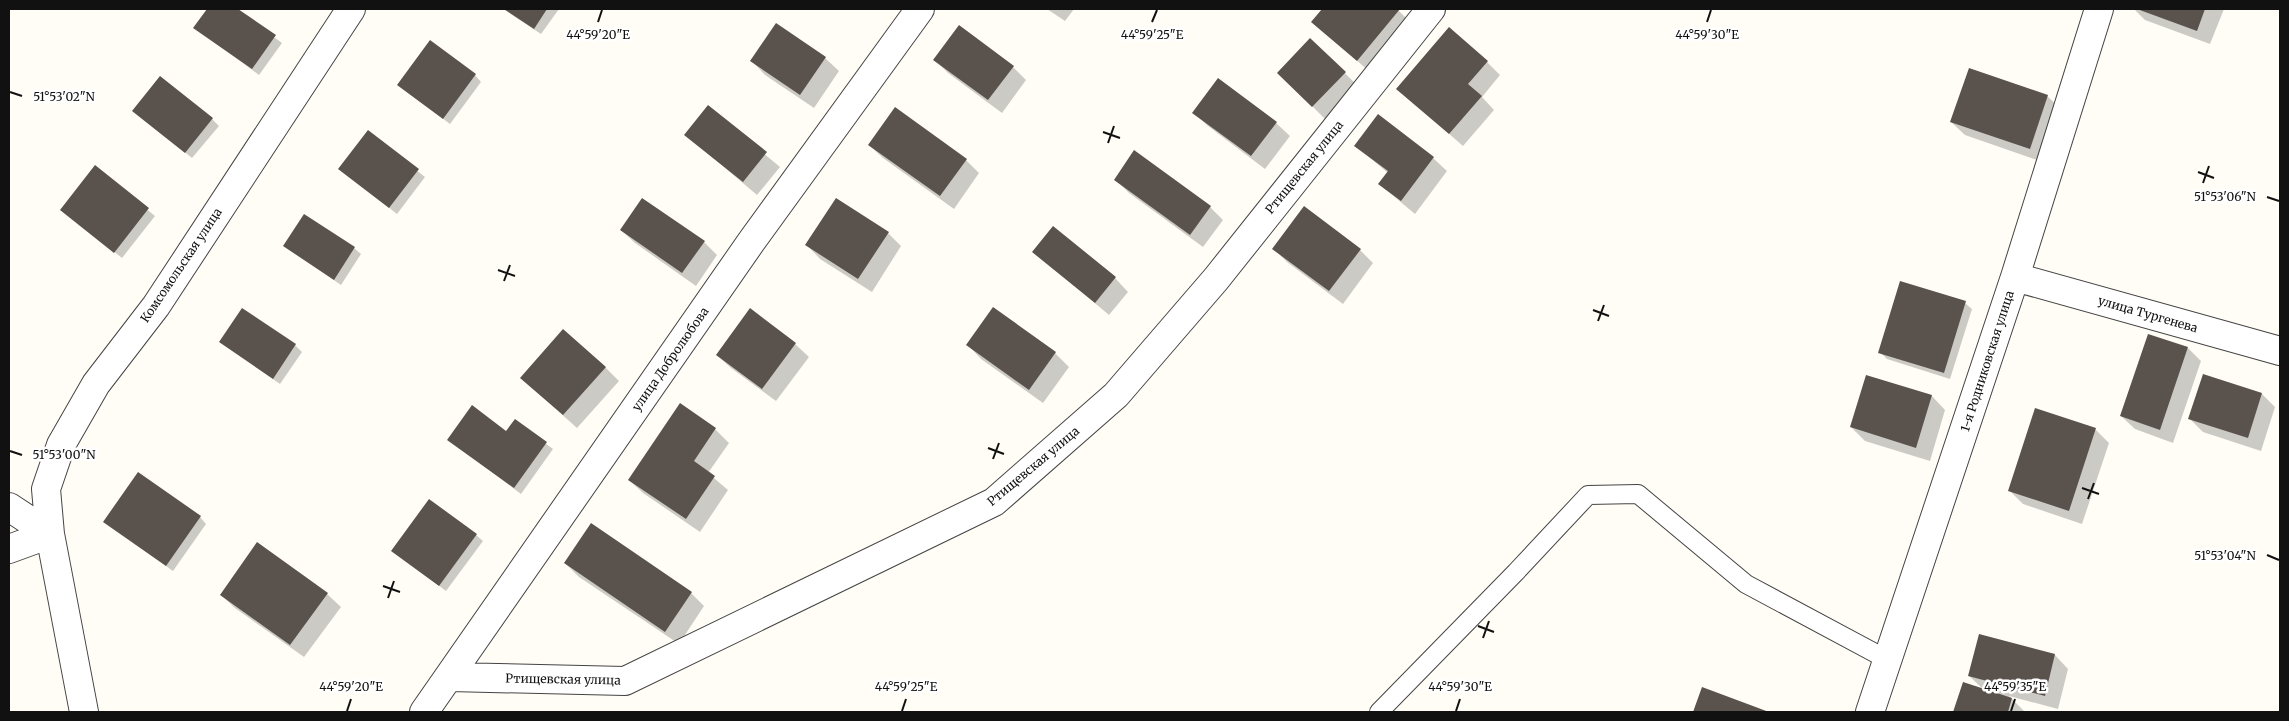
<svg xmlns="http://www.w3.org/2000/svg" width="2289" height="721" font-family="Merriweather,serif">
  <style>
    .shadow { fill: #0003 }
    .building { fill: #5a524d }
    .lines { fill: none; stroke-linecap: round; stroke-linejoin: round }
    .lane-casing { stroke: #444; stroke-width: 20 }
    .street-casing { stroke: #444; stroke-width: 30 }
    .lane { stroke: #fff; stroke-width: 18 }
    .street { stroke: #fff; stroke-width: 28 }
    .ticks { fill: none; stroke: #111; stroke-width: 2 }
    .labels { text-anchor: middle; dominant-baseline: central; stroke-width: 5; stroke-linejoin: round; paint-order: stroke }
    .street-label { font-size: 12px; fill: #111; stroke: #fff }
    .ticks-label { font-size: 12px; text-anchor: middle; fill: #111; stroke: #fff; stroke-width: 5; stroke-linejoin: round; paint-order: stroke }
  </style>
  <rect width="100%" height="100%" fill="#fffdf5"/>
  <path class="shadow" d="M 209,9 L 236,9 L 282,43 L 259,75 L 195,28 Z
    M 503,9 L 559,9 L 541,34 Z
    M 1047,9 L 1074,9 L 1065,21 Z
    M 1324,9 L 1397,9 L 1412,24 L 1371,73 L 1313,22 Z
    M 2134,9 L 2224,9 L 2210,44 L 2145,20 Z
    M 1310,39 L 1358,86 L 1326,120 L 1278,72 Z
    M 825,58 L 839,71 L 814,108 L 765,75 L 752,61 Z
    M 935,60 L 1013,67 L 1026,80 L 1002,113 L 948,73 Z
    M 1487,62 L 1500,75 L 1482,97 L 1494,110 L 1463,146 L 1398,89 Z
    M 475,75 L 481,82 L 450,124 L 406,91 Z
    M 2047,96 L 2061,109 L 2043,162 L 1965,135 L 1951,122 Z
    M 708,107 L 780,167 L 757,195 L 686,135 Z
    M 1194,113 L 1276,123 L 1290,136 L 1265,169 L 1208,126 Z
    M 141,117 L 212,119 L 219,126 L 192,158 Z
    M 368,132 L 425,177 L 397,214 L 340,169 Z
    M 869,145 L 966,160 L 979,173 L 954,209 L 883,158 Z
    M 1356,146 L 1433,158 L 1447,171 L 1415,214 L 1379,184 L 1388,173 Z
    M 95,167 L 155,216 L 122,258 L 62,210 Z
    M 1115,179 L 1210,207 L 1223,220 L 1203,247 L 1129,193 Z
    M 621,230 L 704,242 L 717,255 L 696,286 L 635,243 Z
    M 888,233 L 901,246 L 872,292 L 820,259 L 807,245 Z
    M 284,246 L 354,248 L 361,254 L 341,285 Z
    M 1274,249 L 1360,250 L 1373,263 L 1343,304 L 1287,262 Z
    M 1034,252 L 1115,278 L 1128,292 L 1109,315 Z
    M 1965,303 L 1972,309 L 1950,379 L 1887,359 L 1880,352 Z
    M 994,309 L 1055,353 L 1069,367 L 1043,403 L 981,359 L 968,345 Z
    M 220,342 L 295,345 L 302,352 L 280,384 Z
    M 795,344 L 809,357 L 776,401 L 731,368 L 717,355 Z
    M 2188,348 L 2201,361 L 2173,443 L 2135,429 L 2121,416 Z
    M 605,367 L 619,381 L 577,428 L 521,378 Z
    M 1867,376 L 1932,396 L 1945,410 L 1930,461 L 1865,441 L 1851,427 Z
    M 2262,394 L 2275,407 L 2261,451 L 2203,432 L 2190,419 Z
    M 680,405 L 715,429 L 729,443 L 708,473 L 728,490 L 700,532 L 643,493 L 629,480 Z
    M 515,421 L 553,449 L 521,494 L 449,440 L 507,433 Z
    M 2095,429 L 2109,443 L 2082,524 L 2023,504 L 2010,491 Z
    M 200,517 L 206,524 L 173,571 L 105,522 Z
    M 476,535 L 483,541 L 446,591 L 393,551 Z
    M 565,563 L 691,593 L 704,606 L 679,644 L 579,577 Z
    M 327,594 L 341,607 L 304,657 L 235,608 L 221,595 Z
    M 1980,635 L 2055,655 L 2068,669 L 2058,709 L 2009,696 L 2025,712 L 1954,712 L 1964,683 L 1983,689 L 1969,676 Z
    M 1703,689 L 1765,712 L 1694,712 Z"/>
  <path class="building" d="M 207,9 L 238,9 L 276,35 L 252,69 L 193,28 Z
    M 504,9 L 547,9 L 534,29 Z
    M 1322,9 L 1400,9 L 1357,61 L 1311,22 Z
    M 2137,9 L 2205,9 L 2197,31 Z
    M 776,23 L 826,57 L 800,95 L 750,61 Z
    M 959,25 L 1014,66 L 988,100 L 933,60 Z
    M 1449,27 L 1488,61 L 1468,84 L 1482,96 L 1449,134 L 1396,89 Z
    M 1310,38 L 1346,72 L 1312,107 L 1277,73 Z
    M 430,40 L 476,74 L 443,119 L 397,85 Z
    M 1969,68 L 2048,95 L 2030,149 L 1950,122 Z
    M 160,76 L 213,118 L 185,153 L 132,111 Z
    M 1218,78 L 1277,122 L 1251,156 L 1192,113 Z
    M 708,105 L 767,152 L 743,182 L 684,135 Z
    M 895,107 L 967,159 L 940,196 L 868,145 Z
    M 1378,114 L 1434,157 L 1401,201 L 1378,184 L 1388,171 L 1354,146 Z
    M 368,130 L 419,169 L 389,208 L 338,169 Z
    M 1134,150 L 1211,206 L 1190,235 L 1114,180 Z
    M 95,165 L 149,208 L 114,253 L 60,210 Z
    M 642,198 L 705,241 L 682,273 L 620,230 Z
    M 836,198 L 889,232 L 858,279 L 805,245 Z
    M 1304,206 L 1361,249 L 1329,291 L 1272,249 Z
    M 304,214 L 355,247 L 334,280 L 283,246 Z
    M 1053,226 L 1116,277 L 1095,303 L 1032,252 Z
    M 1900,281 L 1966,301 L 1944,373 L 1878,353 Z
    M 993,307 L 1056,352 L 1029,390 L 966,345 Z
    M 242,308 L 296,344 L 273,379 L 219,342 Z
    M 750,308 L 796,343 L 762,389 L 716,355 Z
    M 563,329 L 606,367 L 563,415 L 520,378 Z
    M 2148,334 L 2188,347 L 2160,430 L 2120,416 Z
    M 2203,374 L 2262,393 L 2248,438 L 2188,419 Z
    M 1866,375 L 1932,395 L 1916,448 L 1850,427 Z
    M 680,403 L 716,428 L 694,461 L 715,476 L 686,519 L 628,480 Z
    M 472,405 L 506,431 L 515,419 L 547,442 L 514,488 L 447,440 Z
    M 2035,408 L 2096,428 L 2069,511 L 2008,491 Z
    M 138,472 L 201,516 L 166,566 L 103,522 Z
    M 429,499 L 477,534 L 439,586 L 391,551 Z
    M 591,523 L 692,592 L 665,632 L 564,563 Z
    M 257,542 L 328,593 L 290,645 L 220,595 Z
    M 1979,634 L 2055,654 L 2045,696 L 1968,676 Z
    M 1963,682 L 2012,698 L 2008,712 L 1953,712 Z
    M 1702,687 L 1769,712 L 1693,712 Z"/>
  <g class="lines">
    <defs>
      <path id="lane" d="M 1379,712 L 1516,572 L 1588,495 L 1638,494 L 1746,584 L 1888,660"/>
      <path id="street" d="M 2015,277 L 2280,351
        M 9,507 L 50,534
        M 9,549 L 50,534
        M 450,677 L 625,681 L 994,502 L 1116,395 L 1216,279 L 1431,9
        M 84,712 L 50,534 L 46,489 L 61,445 L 96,384 L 156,306 L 351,9
        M 424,712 L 751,242 L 920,9
        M 1870,712 L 2015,277 L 2099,9"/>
    </defs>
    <use href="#lane" class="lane-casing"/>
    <use href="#street" class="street-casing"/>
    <use href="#lane" class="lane"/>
    <use href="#street" class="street"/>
  </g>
  <path class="ticks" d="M 598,22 L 602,10M 1152,22 L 1157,10M 1707,22 L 1711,10M 10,92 L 22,96M 1103,132 L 1120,138M 1108,143 L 1114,126M 2198,172 L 2214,178M 2203,183 L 2209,166M 2267,197 L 2279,201M 498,270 L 515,276M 504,281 L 510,265M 1593,310 L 1609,316M 1598,321 L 1604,305M 988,448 L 1004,454M 10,451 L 22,455M 993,459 L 999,443M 2082,488 L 2099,494M 2088,499 L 2094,483M 2267,555 L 2279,560M 383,586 L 400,592M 388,598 L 394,581M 1478,626 L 1494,632M 1483,638 L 1489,621M 347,711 L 351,699M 902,711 L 906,699M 1456,711 L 1460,699M 2011,711 L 2015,699"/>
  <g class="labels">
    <g class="street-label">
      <text transform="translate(1304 167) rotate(-51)">Ртищевская улица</text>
      <text transform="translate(181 265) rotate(-56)">Комсомольская улица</text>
      <text transform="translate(2148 314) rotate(16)">улица Тургенева</text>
      <text transform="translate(670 359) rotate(-55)">улица Добролюбова</text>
      <text transform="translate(1987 361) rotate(-72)">1-я Родниковская улица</text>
      <text transform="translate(1033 466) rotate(-40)">Ртищевская улица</text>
      <text transform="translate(563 679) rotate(1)">Ртищевская улица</text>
    </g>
  </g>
  <g class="ticks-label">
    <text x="598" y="39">44°59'20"E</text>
    <text x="1152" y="39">44°59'25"E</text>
    <text x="1707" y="39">44°59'30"E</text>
    <text x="64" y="101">51°53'02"N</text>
    <text x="2225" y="201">51°53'06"N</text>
    <text x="64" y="459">51°53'00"N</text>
    <text x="2225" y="560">51°53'04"N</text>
    <text x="351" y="691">44°59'20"E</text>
    <text x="906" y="691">44°59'25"E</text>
    <text x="1460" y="691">44°59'30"E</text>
    <text x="2015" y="691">44°59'35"E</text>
  </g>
  <rect width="2289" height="721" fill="none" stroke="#111111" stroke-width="20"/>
</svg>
